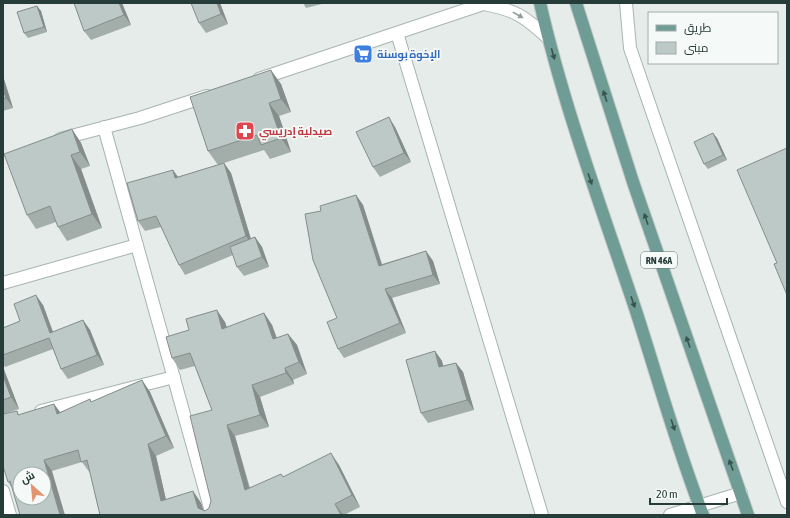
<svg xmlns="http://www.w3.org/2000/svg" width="790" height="518" font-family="'Asap Condensed',Cairo,sans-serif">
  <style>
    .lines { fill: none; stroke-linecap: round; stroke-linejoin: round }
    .minor-casing { stroke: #a8b4b0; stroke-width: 14 }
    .primary-casing { stroke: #c2c8c7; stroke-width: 14 }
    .minor { stroke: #fff; stroke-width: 12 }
    .primary { stroke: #6f9c94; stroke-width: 12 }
    .wall { fill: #a3adaa }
    .shaded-wall { fill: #848d8b }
    .building { fill: #bdc9c6; stroke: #848d8b; fill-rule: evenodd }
    .oneway { fill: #929e9c }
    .oneway2 { fill: #38544f }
    .labels { text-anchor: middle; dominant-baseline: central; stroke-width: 3.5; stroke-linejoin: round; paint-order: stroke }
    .shield { fill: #f5f9f7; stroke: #647571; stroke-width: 1 }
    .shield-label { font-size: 10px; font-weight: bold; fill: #263c38 }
    .shop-label { font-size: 11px; font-weight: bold; fill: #366cbe; stroke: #f5f9f7; text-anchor: start }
    .health-label { font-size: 11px; font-weight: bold; fill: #be3a42; stroke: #f5f9f7; text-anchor: start }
  </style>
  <rect width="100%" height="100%" fill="#e5ece9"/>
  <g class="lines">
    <defs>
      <path id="minor" d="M 626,3 L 630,48 L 787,502
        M 484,4 C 515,10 524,16 547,37
        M 397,33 L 542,515
        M 259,79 L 486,3
        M 104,127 L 212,515
        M 60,139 L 140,118 L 207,96
        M 3,283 L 137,245
        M 41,411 L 174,377
        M 3,491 L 10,515
        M 670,515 L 741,493"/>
      <path id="primary" d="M 540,3 C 564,108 602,209 636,311 C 658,379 677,448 703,515
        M 576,3 L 633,182 L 748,515"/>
    </defs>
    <use href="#minor" class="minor-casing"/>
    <use href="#primary" class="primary-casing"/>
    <use href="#minor" class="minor"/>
    <use href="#primary" class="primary"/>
  </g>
  <path class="wall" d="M 74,3 L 122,3 L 131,25 L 91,40 L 84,31 Z
    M 220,3 L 228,24 L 206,33 L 199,23 Z
    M 303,3 L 326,3 L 306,8 Z
    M 37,6 L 41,11 L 47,32 L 28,38 L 24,33 Z
    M 3,76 L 13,108 L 3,111 Z
    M 281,84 L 291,112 L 279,116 L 291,152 L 270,159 L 264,150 L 218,165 L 208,151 Z
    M 395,127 L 411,162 L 380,177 L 373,167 Z
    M 72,129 L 81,143 L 90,166 L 81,169 L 102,228 L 67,241 L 58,227 L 56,222 L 36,229 L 27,215 Z
    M 717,138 L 727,160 L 708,169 L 704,164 Z
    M 224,163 L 231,173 L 251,239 L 255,237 L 262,247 L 269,267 L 244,276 L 237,267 L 233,255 L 185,275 L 179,265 L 161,227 L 145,231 L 138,221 L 173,170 L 178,177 Z
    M 356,195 L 363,205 L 382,264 L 426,251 L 433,261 L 440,284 L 392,298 L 406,333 L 344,358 L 338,349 L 337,318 Z
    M 43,305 L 53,332 L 83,320 L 90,330 L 104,365 L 68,379 L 61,369 L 53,349 L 5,367 L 3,364 L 3,328 L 20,321 Z
    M 264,313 L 272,325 L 277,338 L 288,334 L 297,345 L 307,374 L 293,380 L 294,384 L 260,397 L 269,427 L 235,436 L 250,488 L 281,474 L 283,477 L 339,465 L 360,507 L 344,515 L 100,515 L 90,473 L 82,462 L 52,471 L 13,489 L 8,482 L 17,411 L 19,415 L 54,404 L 60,412 L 92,402 L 142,380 L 150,392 L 174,448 L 156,456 L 166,500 L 193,491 L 201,503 L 203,510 L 205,511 L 209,508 L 211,501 L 212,410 L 195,366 L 180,370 L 172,358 L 225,322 L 227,328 Z
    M 435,351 L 442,361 L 443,366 L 456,363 L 463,372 L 474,410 L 428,423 L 421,413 Z
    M 3,367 L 19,409 L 3,414 Z"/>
  <path class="shaded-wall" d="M 119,3 L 122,3 L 131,25 L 124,15 Z
    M 217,3 L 220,3 L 228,24 L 221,14 Z
    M 37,6 L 41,11 L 47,32 L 44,27 Z
    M 271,70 L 281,84 L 291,112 L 281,99 Z
    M 3,76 L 13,108 L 6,98 L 3,89 Z
    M 269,103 L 279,116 L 291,152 L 281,138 Z
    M 389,117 L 395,127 L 411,162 L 404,153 Z
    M 72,129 L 81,143 L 90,166 L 80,152 Z
    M 713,133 L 717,138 L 727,160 L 723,155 Z
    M 71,155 L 81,169 L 102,228 L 92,214 Z
    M 224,163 L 231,173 L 253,246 L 246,236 Z
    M 173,170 L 180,180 L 175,178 Z
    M 356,195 L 363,205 L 385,275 L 379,266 Z
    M 255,237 L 262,247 L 269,267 L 262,257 Z
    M 426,251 L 433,261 L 440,284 L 433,275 Z
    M 385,289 L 392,298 L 406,333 L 400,323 Z
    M 36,295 L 43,305 L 57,343 L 50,333 Z
    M 217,310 L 225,322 L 231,341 L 222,329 Z
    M 264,313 L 272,325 L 281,351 L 273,339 Z
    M 83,320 L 90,330 L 104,365 L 97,355 Z
    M 288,334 L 297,345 L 307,374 L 299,362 Z
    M 435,351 L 442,361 L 446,377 L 439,367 Z
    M 456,363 L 463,372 L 474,410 L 467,400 Z
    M 3,367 L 19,409 L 11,397 L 3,376 Z
    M 285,368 L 293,380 L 294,384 L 286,373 Z
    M 142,380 L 150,392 L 174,448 L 166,436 Z
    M 252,385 L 260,397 L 269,427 L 260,415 Z
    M 54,404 L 62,415 L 57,414 Z
    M 227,425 L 235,436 L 253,502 L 245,490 Z
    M 148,444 L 156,456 L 169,513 L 161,501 Z
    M 331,453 L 339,465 L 360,507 L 352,495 Z
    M 44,460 L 52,471 L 65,515 L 60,515 Z
    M 193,491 L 201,503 L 205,515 L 198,508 Z
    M 335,504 L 343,515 L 341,515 Z"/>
  <path class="building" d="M 74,3 L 119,3 L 124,15 L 84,31 Z
    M 191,3 L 217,3 L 221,14 L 199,23 Z
    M 37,6 L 44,27 L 24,33 L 17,12 Z
    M 271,70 L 281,99 L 269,103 L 281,138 L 261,145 L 257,135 L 208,151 L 190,97 Z
    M 3,89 L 6,98 L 3,99 Z
    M 389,117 L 404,153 L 373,167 L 356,132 Z
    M 72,129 L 80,152 L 71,155 L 92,214 L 58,227 L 50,206 L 27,215 L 4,154 Z
    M 713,133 L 723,155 L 704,164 L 694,142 Z
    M 787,148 L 787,295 L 774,264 L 777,263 L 737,170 Z
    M 224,163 L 246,236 L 179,265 L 156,216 L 138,221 L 127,183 L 173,170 L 175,178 Z
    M 356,195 L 379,266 L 426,251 L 433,275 L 385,289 L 400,323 L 338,349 L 327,322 L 337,318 L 313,260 L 305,214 L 321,211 L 320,206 Z
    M 255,237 L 262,257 L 237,267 L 230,247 Z
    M 36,295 L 50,333 L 83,320 L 97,355 L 61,369 L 49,338 L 3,355 L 3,328 L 20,321 L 14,304 Z
    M 217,310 L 222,329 L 264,313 L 273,339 L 288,334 L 299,362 L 285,368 L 286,373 L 252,385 L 260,415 L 227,425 L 245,490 L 281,474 L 283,477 L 331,453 L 352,495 L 335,504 L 341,515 L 100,515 L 87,460 L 81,462 L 78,450 L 44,460 L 60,515 L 20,515 L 10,481 L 8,482 L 3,466 L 3,414 L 17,411 L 18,415 L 54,404 L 57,414 L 90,399 L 91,402 L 142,380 L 166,436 L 148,444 L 161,501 L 193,491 L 198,508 L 205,511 L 209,508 L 211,501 L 190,416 L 212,410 L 190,353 L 172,358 L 166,337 L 189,330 L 186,319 ZM 20,474 L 44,474 L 44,498 L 20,498 Z
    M 435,351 L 439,367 L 456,363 L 467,400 L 421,413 L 406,360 Z
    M 3,376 L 11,397 L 3,400 Z"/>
  <defs><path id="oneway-solid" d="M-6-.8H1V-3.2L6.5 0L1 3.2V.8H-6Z"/></defs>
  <use class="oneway" href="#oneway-solid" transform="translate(518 15) rotate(29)"/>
  <g class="oneway2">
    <use href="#oneway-solid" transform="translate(553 54) rotate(74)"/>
    <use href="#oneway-solid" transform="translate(605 96) rotate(-108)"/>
    <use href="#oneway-solid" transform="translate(590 179) rotate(71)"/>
    <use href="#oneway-solid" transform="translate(646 219) rotate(-109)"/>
    <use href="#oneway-solid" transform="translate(633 302) rotate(71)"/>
    <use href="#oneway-solid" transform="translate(688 342) rotate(-109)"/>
    <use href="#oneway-solid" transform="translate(673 425) rotate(72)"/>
    <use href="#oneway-solid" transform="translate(731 465) rotate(-110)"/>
  </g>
  <defs>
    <symbol id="supermarket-square" viewBox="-11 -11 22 22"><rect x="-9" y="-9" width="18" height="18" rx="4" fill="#3f7fe0" stroke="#f5f9f7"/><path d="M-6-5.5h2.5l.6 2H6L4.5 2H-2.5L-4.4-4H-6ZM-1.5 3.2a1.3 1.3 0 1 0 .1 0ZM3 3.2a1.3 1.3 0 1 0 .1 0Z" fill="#fff"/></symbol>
    <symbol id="pharmacy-square" viewBox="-11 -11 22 22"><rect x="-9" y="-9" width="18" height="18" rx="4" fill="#e0444e" stroke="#f5f9f7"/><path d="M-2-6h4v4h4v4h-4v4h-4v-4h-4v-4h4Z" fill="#fff"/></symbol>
  </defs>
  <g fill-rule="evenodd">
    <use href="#supermarket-square" x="352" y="43" width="22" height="22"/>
    <use href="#pharmacy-square" x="234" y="120" width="22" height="22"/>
  </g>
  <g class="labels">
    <rect class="shield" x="641" y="252" width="36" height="16" rx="3"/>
    <g class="shield-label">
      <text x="659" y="260">RN 46A</text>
    </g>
    <g class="shop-label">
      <text x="377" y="54">الإخوة بوسنة</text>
    </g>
    <g class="health-label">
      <text x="259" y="131">صيدلية إدريسي</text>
    </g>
  </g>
  <rect width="790" height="518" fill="none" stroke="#263c38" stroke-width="8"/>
  <rect x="648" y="12" width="130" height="52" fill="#f5f9f7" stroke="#a2adab"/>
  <rect x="656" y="25" width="20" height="6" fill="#6f9c94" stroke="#a2adab"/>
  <text x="684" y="32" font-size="12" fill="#263c38">طريق</text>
  <rect x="656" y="42" width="20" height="12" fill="#bdc9c6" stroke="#a2adab"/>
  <text x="684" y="52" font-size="12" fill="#263c38">مبنى</text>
  <g transform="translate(32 486) rotate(333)"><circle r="19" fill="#f5f9f7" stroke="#a2adab"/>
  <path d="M0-3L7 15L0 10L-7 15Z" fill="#e1946e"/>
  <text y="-6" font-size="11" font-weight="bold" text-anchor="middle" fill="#263c38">ش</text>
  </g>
  <path d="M650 498v6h77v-6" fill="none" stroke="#263c38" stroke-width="2"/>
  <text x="656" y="498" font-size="12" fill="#263c38" stroke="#f5f9f7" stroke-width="3" paint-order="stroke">20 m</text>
</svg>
